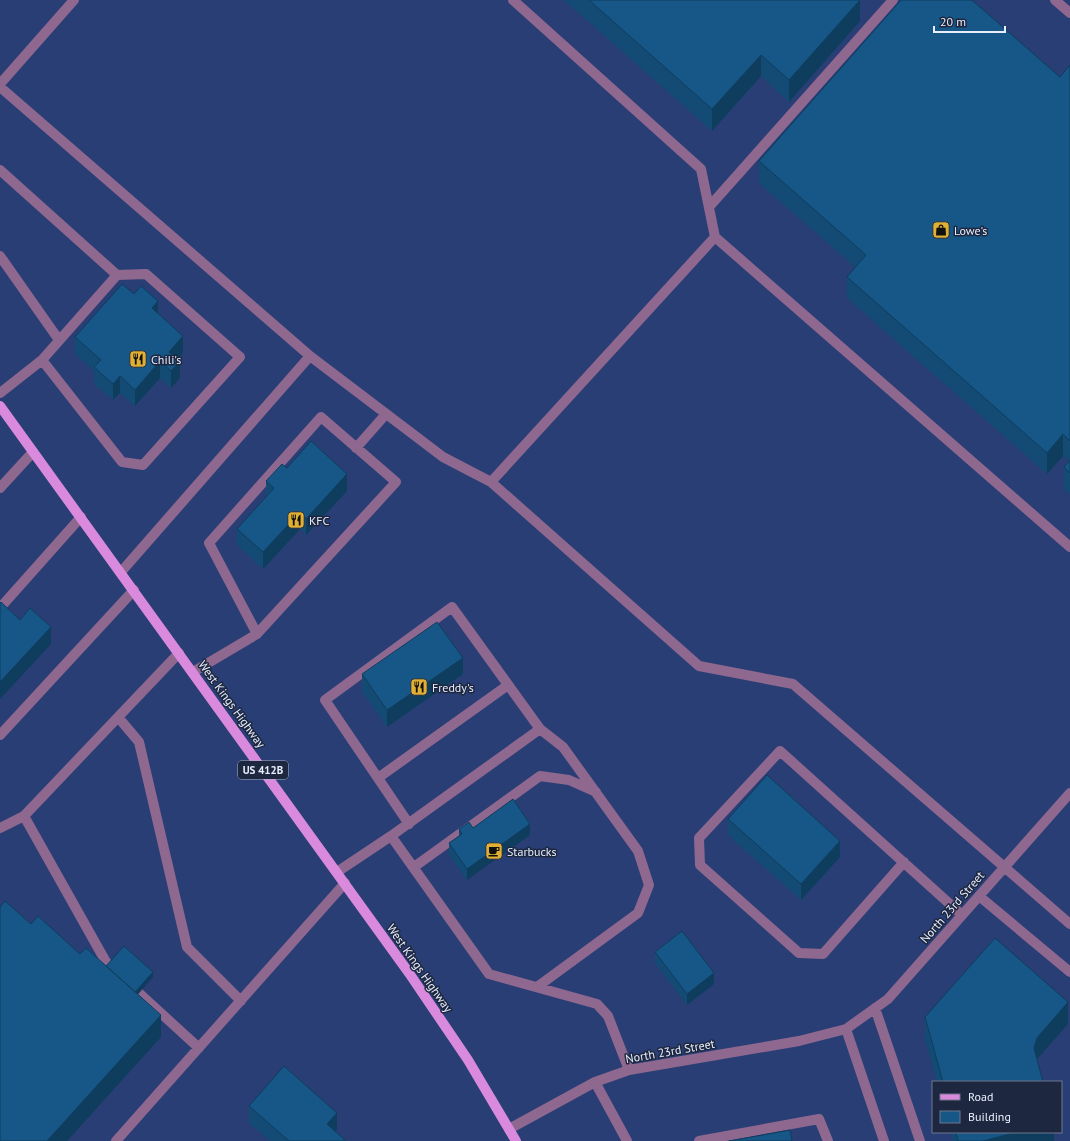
<svg xmlns="http://www.w3.org/2000/svg" width="1070" height="1141" font-family="'PT Sans',sans-serif">
  <style>
    .lines { fill: none; stroke-linecap: round; stroke-linejoin: round }
    .minor { stroke: #8f6890; stroke-width: 10 }
    .major { stroke: #da8adc; stroke-width: 10 }
    .wall { fill: #134b74 }
    .shaded-wall { fill: #0f3d5e }
    .building { fill: #165787; stroke: #0f3d5e }
    .labels { text-anchor: middle; dominant-baseline: central; stroke-width: 3; stroke-linejoin: round; paint-order: stroke }
    .shield { fill: #1d2740; stroke: #abb2c4; stroke-width: 1 }
    .shield-label { font-size: 11px; font-weight: bold; fill: #e8eefc }
    .poi-label { font-size: 12px; fill: #e8eefc; stroke: #1d2740; text-anchor: start }
    .street-label { font-size: 12px; fill: #e8eefc; stroke: #1d2740 }
  </style>
  <rect width="100%" height="100%" fill="#293e74"/>
  <g class="lines">
    <path class="minor" d="M 513,0 L 701,169 L 715,237 L 1070,547
      M 1055,0 L 1070,13
      M 0,84 L 74,0
      M 0,87 L 310,356 L 443,457 L 491,482 L 699,666 L 793,684 L 1070,924
      M 0,170 L 117,275 L 42,360 L 0,393
      M 709,207 L 893,0
      M 0,256 L 59,340
      M 42,360 L 122,462 L 143,465 L 240,357 L 146,274 L 117,275
      M 356,448 L 386,414
      M 491,482 L 715,237
      M 0,488 L 33,452
      M 121,572 L 310,356
      M 0,608 L 81,517
      M 193,672 L 257,634 L 396,482 L 321,417 L 209,543 L 257,634
      M 118,717 L 139,742 L 187,947 L 241,1001
      M 0,735 L 134,590
      M 378,778 L 508,685
      M 24,816 L 106,962 L 118,973
      M 409,824 L 325,700 L 452,607 L 540,729 L 563,747 L 638,851 L 649,885 L 638,913 L 537,987
      M 0,828 L 24,816 L 179,653
      M 391,836 L 540,729
      M 904,862 L 823,954 L 799,953 L 700,865 L 699,838 L 780,751 L 962,915
      M 414,867 L 540,776 L 569,780 L 596,792
      M 337,872 L 391,836 L 489,974 L 597,1004 L 608,1016 L 629,1070
      M 979,896 L 1070,972
      M 129,984 L 199,1048
      M 875,1008 L 920,1141
      M 846,1029 L 884,1141
      M 595,1082 L 627,1141
      M 509,1129 L 595,1082 L 629,1070 L 799,1041 L 846,1029 L 888,999 L 1070,793
      M 116,1141 L 345,883
      M 699,1141 L 819,1119 L 828,1141"/>
    <path class="major" d="M 0,406 L 409,973 L 468,1060 L 516,1141"/>
  </g>
  <path class="wall" d="M 564,0 L 860,0 L 860,21 L 789,102 L 761,76 L 712,131 Z
    M 1070,65 L 1070,494 L 1064,489 L 1064,467 L 1069,461 L 1063,456 L 1047,474 L 847,298 L 847,277 L 855,267 L 759,183 L 759,161 L 1060,77 Z
    M 158,314 L 183,353 L 178,360 L 180,378 L 171,388 L 160,378 L 135,406 L 120,393 L 113,400 L 94,384 L 94,371 L 75,354 L 75,337 Z
    M 287,468 L 347,491 L 306,535 L 300,529 L 263,569 L 237,545 L 237,529 L 266,497 L 266,481 Z
    M 362,674 L 463,674 L 387,727 L 362,691 Z
    M 728,819 L 840,857 L 801,900 L 728,835 Z
    M 473,828 L 530,835 L 467,880 L 449,855 L 449,843 L 459,836 L 459,829 Z
    M 655,952 L 714,984 L 687,1005 L 655,963 Z
    M 925,1017 L 1068,1024 L 1037,1059 L 1043,1082 L 937,1082 L 925,1039 Z
    M 249,1106 L 337,1130 L 335,1132 L 346,1141 L 270,1141 L 249,1123 Z
    M 950,1132 L 1054,1132 L 1054,1141 L 953,1141 Z"/>
  <path class="shaded-wall" d="M 860,0 L 860,21 L 789,102 L 789,80 Z
    M 761,55 L 761,76 L 712,131 L 712,109 Z
    M 158,301 L 158,317 L 152,308 Z
    M 183,336 L 183,353 L 169,369 L 169,352 Z
    M 160,361 L 160,378 L 135,406 L 135,390 Z
    M 180,361 L 180,378 L 171,388 L 171,371 Z
    M 120,376 L 120,393 L 113,400 L 113,384 Z
    M 1063,434 L 1063,456 L 1047,474 L 1047,453 Z
    M 347,474 L 347,491 L 306,535 L 306,519 Z
    M 300,512 L 300,529 L 263,569 L 263,552 Z
    M 51,627 L 51,644 L 0,699 L 0,682 Z
    M 463,658 L 463,674 L 387,727 L 387,710 Z
    M 530,824 L 530,835 L 467,880 L 467,869 Z
    M 840,841 L 840,857 L 801,900 L 801,884 Z
    M 153,972 L 153,977 L 127,1007 L 127,1001 Z
    M 714,973 L 714,984 L 687,1005 L 687,994 Z
    M 1068,1002 L 1068,1024 L 1037,1059 L 1034,1048 L 1037,1038 Z
    M 161,1015 L 161,1037 L 67,1141 L 47,1141 Z
    M 337,1113 L 337,1130 L 327,1141 L 327,1124 Z
    M 1017,1132 L 1054,1132 L 1054,1141 L 983,1141 Z"/>
  <path class="building" d="M 589,0 L 860,0 L 789,80 L 761,55 L 712,109 Z
    M 901,0 L 972,0 L 1060,77 L 1070,65 L 1070,441 L 1063,434 L 1047,453 L 847,277 L 866,255 L 759,161 Z
    M 122,284 L 134,294 L 141,286 L 158,301 L 152,308 L 183,336 L 169,352 L 180,361 L 171,371 L 160,361 L 135,390 L 120,376 L 113,384 L 94,367 L 101,360 L 75,337 Z
    M 311,441 L 347,474 L 306,519 L 300,512 L 263,552 L 237,529 L 274,488 L 266,481 L 282,464 L 287,468 Z
    M 1070,460 L 1070,473 L 1064,467 Z
    M 1,602 L 20,620 L 30,608 L 51,627 L 0,682 L 0,603 Z
    M 437,622 L 463,658 L 387,710 L 362,674 Z
    M 767,775 L 840,841 L 801,884 L 728,819 Z
    M 513,799 L 530,824 L 467,869 L 449,843 L 462,834 L 459,829 L 469,822 L 473,828 Z
    M 5,901 L 31,924 L 38,916 L 80,954 L 86,948 L 161,1015 L 47,1141 L 0,1141 L 0,907 Z
    M 682,931 L 714,973 L 687,994 L 655,952 Z
    M 995,938 L 1068,1002 L 1037,1038 L 1034,1048 L 1043,1082 L 943,1082 L 925,1017 Z
    M 124,946 L 153,972 L 135,992 L 106,966 Z
    M 284,1066 L 337,1113 L 327,1124 L 346,1141 L 289,1141 L 249,1106 Z
    M 790,1130 L 792,1141 L 729,1141 Z
    M 956,1132 L 1017,1132 L 983,1141 L 958,1141 Z"/>
  <defs>
    <symbol id="shop-square" viewBox="-11 -11 22 22"><rect x="-9" y="-9" width="18" height="18" rx="4" fill="#e0b034" stroke="#1d2740"/><path d="M-5-2.5h2.3a2.7 3.5 0 0 1 5.4 0H5L5.5 6h-11ZM-1.5-2.5h3a1.5 2.3 0 0 0-3 0Z" fill="#111"/></symbol>
    <symbol id="restaurant-square" viewBox="-11 -11 22 22"><rect x="-9" y="-9" width="18" height="18" rx="4" fill="#e0b034" stroke="#1d2740"/><path d="M-5-6h1v4h1v-4h1v4h1v-4h1v5L-1.5 .5V6h-2V.5L-5-1ZM5-6V6H3V1.5H1.5Q1.5-4 5-6Z" fill="#111"/></symbol>
    <symbol id="cafe-square" viewBox="-11 -11 22 22"><rect x="-9" y="-9" width="18" height="18" rx="4" fill="#e0b034" stroke="#1d2740"/><path d="M-5.5-4.5H6V0H3Q3 3.5 0 3.5H-2.5Q-5.5 3.5-5.5 0ZM3-3.2v2h1.7v-2ZM-6 4.5H4V6H-6Z" fill="#111"/></symbol>
  </defs>
  <g fill-rule="evenodd">
    <use href="#shop-square" x="931" y="220" width="20" height="20"/>
    <use href="#restaurant-square" x="128" y="349" width="20" height="20"/>
    <use href="#restaurant-square" x="286" y="510" width="20" height="20"/>
    <use href="#restaurant-square" x="409" y="677" width="20" height="20"/>
    <use href="#cafe-square" x="484" y="841" width="20" height="20"/>
  </g>
  <g class="labels">
    <rect class="shield" x="238" y="761" width="50" height="18" rx="3"/>
    <g class="shield-label">
      <text x="263" y="770">US 412B</text>
    </g>
    <g class="poi-label">
      <text x="954" y="230">Lowe's</text>
      <text x="151" y="359">Chili's</text>
      <text x="309" y="520">KFC</text>
      <text x="432" y="687">Freddy's</text>
      <text x="507" y="851">Starbucks</text>
    </g>
    <g class="street-label">
      <text transform="translate(232 704) rotate(54)">West Kings Highway</text>
      <text transform="translate(952 907) rotate(-49)">North 23rd Street</text>
      <text transform="translate(420 968) rotate(55)">West Kings Highway</text>
      <text transform="translate(670 1051) rotate(-10)">North 23rd Street</text>
    </g>
  </g>
  <rect x="932" y="1081" width="130" height="52" fill="#1d2740" stroke="#6e778b"/>
  <rect x="940" y="1094" width="20" height="6" fill="#da8adc" stroke="#6e778b"/>
  <text x="968" y="1101" font-size="12" fill="#e8eefc">Road</text>
  <rect x="940" y="1111" width="20" height="12" fill="#165787" stroke="#6e778b"/>
  <text x="968" y="1121" font-size="12" fill="#e8eefc">Building</text>
  <path d="M934 26v6h71v-6" fill="none" stroke="#e8eefc" stroke-width="2"/>
  <text x="940" y="26" font-size="12" fill="#e8eefc" stroke="#1d2740" stroke-width="3" paint-order="stroke">20 m</text>
</svg>
